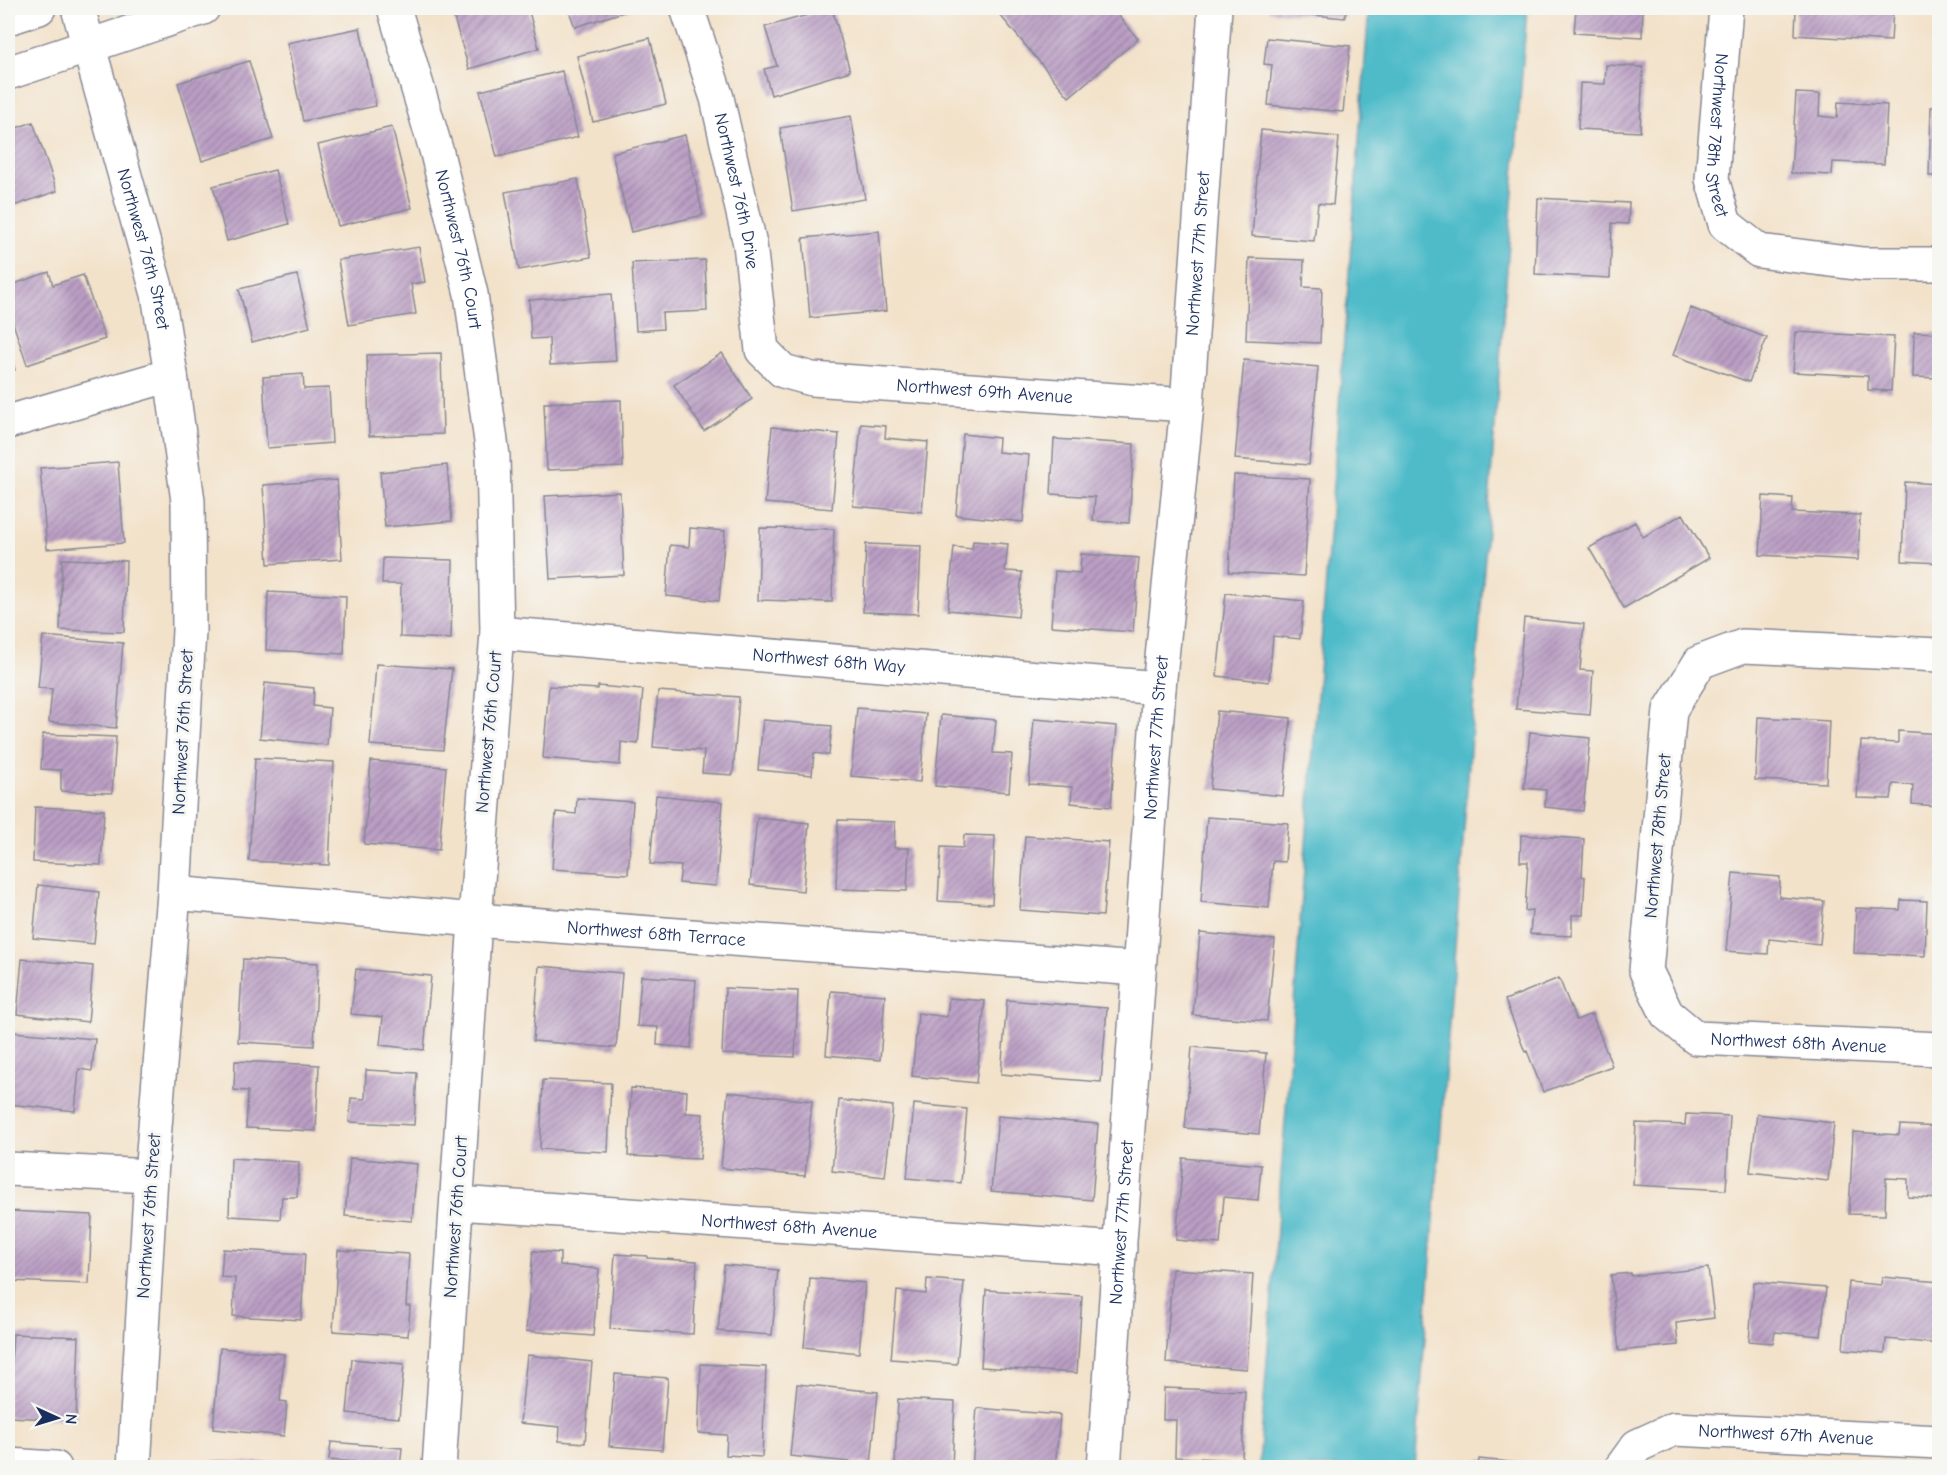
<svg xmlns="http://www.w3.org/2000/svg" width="1947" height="1475" font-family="'Comic Neue',sans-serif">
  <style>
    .water { fill: #4fbbc9; stroke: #357594; stroke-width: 1.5 }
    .building { fill: url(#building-hatch) }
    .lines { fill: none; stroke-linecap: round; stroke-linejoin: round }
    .minor-casing { stroke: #878894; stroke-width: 36 }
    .minor { stroke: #fff; stroke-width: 33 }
    .labels { text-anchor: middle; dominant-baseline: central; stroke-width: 6; stroke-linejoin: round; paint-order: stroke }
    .street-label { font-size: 18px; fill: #1b2f5e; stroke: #f6f6f2 }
  </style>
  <defs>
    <pattern id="building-hatch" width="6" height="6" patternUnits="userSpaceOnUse" patternTransform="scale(1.5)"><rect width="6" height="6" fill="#bb9fc4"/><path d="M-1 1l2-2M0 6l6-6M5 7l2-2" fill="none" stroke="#9782a2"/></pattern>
  </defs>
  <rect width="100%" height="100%" fill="#f6f6f2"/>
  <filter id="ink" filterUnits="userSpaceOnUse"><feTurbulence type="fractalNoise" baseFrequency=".0167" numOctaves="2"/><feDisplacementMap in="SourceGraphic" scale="12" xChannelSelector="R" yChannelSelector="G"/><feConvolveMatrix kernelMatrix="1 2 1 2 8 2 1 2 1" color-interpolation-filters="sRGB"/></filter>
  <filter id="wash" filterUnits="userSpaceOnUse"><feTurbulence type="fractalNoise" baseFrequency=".008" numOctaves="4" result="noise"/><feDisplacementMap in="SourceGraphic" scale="24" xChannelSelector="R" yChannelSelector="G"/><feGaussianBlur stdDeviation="1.35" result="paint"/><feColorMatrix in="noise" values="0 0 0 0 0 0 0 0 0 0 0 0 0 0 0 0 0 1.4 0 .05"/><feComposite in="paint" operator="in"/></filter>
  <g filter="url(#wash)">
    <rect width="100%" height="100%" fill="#f3e2ca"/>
    <path class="water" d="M 1369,8 L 1527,8 L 1415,1467 L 1259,1467 Z"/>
    <g id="blocks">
      <path class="building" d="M 451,8 L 528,8 L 539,48 L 469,69 Z
        M 568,8 L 636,8 L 575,27 Z
        M 832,8 L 850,71 L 771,95 L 764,69 L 777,66 L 765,27 Z
        M 994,8 L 1112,8 L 1138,39 L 1069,97 Z
        M 1269,8 L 1346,8 L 1345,18 L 1269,11 Z
        M 1583,8 L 1643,8 L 1642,37 L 1574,33 L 1576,9 L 1583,10 Z
        M 1796,8 L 1893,8 L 1891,41 L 1795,35 Z
        M 360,28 L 376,106 L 303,121 L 287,43 Z
        M 650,38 L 666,104 L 593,122 L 577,56 Z
        M 1267,38 L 1350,46 L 1343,112 L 1268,105 L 1272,65 L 1264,64 Z
        M 249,61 L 273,139 L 202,161 L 178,83 Z
        M 1606,65 L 1643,67 L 1640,132 L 1578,129 L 1580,83 L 1605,84 Z
        M 562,71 L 578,137 L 497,157 L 480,91 Z
        M 1796,93 L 1820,94 L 1819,116 L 1837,118 L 1838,102 L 1887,105 L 1884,164 L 1833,162 L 1832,175 L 1791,173 Z
        M 1931,107 L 1940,107 L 1940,176 L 1929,176 Z
        M 851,116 L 865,199 L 793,211 L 780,128 Z
        M 33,122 L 57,191 L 8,208 L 8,131 Z
        M 392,127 L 412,208 L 338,226 L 318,145 Z
        M 1261,130 L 1339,137 L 1333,205 L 1318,203 L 1314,241 L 1252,236 Z
        M 685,135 L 703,215 L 631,232 L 612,153 Z
        M 275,170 L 289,224 L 227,241 L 213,186 Z
        M 578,179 L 591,257 L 519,270 L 505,192 Z
        M 1538,198 L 1629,203 L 1628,224 L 1612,223 L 1610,278 L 1535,274 Z
        M 879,231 L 886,311 L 810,318 L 803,238 Z
        M 419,247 L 425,282 L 411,284 L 416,314 L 349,325 L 338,260 Z
        M 1249,258 L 1304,260 L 1303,287 L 1322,288 L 1320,343 L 1246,340 Z
        M 705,260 L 707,311 L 662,313 L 663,329 L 636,331 L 632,263 Z
        M 49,272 L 53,285 L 83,275 L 105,339 L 27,365 L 8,308 L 8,286 Z
        M 297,275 L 310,327 L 252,342 L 239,289 Z
        M 611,294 L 616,361 L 550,365 L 549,338 L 531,339 L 529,300 Z
        M 1691,308 L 1767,338 L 1749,382 L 1673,355 Z
        M 1796,332 L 1894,337 L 1891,391 L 1868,390 L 1868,376 L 1793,372 Z
        M 1914,332 L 1940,333 L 1940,378 L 1913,377 Z
        M 8,346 L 15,370 L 8,372 Z
        M 441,353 L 443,434 L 369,436 L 367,355 Z
        M 722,353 L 752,399 L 704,431 L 674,385 Z
        M 1244,360 L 1318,367 L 1309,465 L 1235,459 Z
        M 303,374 L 304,389 L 329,388 L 332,443 L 267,448 L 263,377 Z
        M 621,400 L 623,467 L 547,470 L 544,403 Z
        M 861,424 L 886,426 L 885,438 L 928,442 L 922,512 L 853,506 Z
        M 772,427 L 839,434 L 832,509 L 765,503 Z
        M 963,434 L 999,438 L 998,452 L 1029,455 L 1023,522 L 956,515 Z
        M 1054,439 L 1134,444 L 1129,523 L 1093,521 L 1095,497 L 1051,494 Z
        M 118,462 L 124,543 L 47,549 L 40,468 Z
        M 447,465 L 452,521 L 385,527 L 380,472 Z
        M 1234,475 L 1310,479 L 1304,576 L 1229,572 Z
        M 337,480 L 342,559 L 268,564 L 263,485 Z
        M 1905,482 L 1939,484 L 1940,563 L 1902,561 Z
        M 620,492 L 624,575 L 550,579 L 545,496 Z
        M 1763,496 L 1793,498 L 1792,512 L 1860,515 L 1858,560 L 1760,555 Z
        M 1683,514 L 1709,558 L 1624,608 L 1589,548 L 1635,522 L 1643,537 Z
        M 690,528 L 725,531 L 719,601 L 666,596 L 670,545 L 689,547 Z
        M 760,528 L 834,529 L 832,602 L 758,600 Z
        M 973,541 L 1008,544 L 1005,571 L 1022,572 L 1018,617 L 948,610 L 954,547 L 972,549 Z
        M 866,544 L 921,546 L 918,614 L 863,612 Z
        M 1081,554 L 1139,558 L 1133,632 L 1051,626 L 1055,571 L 1080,573 Z
        M 383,558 L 453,560 L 451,639 L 400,637 L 401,584 L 382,584 Z
        M 62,559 L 126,561 L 124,632 L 60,630 Z
        M 268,592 L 346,596 L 344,654 L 266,650 Z
        M 1226,593 L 1304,601 L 1300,639 L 1273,636 L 1269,682 L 1217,676 Z
        M 1524,618 L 1584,624 L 1580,670 L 1593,671 L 1590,715 L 1516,709 Z
        M 43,636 L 123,643 L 116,728 L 49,722 L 52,689 L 38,688 Z
        M 376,664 L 452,669 L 443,750 L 370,745 Z
        M 265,683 L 314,688 L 313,706 L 330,708 L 327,745 L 260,738 Z
        M 549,686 L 598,689 L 598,686 L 643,690 L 638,744 L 621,742 L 620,765 L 543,758 Z
        M 658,691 L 739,697 L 733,775 L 702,773 L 704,751 L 653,747 Z
        M 857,708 L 926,714 L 920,782 L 851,776 Z
        M 1217,711 L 1291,718 L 1283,796 L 1210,789 Z
        M 941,715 L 996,720 L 993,753 L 1012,754 L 1009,792 L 935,786 Z
        M 1758,717 L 1829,721 L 1826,783 L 1755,780 Z
        M 1034,719 L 1117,726 L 1111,807 L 1071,803 L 1072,787 L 1029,784 Z
        M 763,720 L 832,726 L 829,755 L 814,753 L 812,775 L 758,770 Z
        M 1898,731 L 1940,734 L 1937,806 L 1912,804 L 1913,785 L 1893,784 L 1891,799 L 1857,798 L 1861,741 L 1898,743 Z
        M 1530,732 L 1590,738 L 1583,811 L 1545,807 L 1546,790 L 1524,788 Z
        M 43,734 L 116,737 L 112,793 L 61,791 L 61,770 L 41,769 Z
        M 255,758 L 334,762 L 329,865 L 249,861 Z
        M 371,761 L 446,767 L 439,850 L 364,844 Z
        M 656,795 L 723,802 L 716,886 L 679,883 L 681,866 L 650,864 Z
        M 577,798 L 633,802 L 628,874 L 552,869 L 556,812 L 576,814 Z
        M 35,807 L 104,810 L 101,865 L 33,862 Z
        M 1207,817 L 1288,823 L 1285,862 L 1273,861 L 1269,908 L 1201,902 Z
        M 757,818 L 809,823 L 803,891 L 750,885 Z
        M 838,820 L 895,822 L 894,848 L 909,848 L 907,891 L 836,889 Z
        M 964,835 L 995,836 L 992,904 L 938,901 L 941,847 L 963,848 Z
        M 1521,835 L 1584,839 L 1582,876 L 1585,877 L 1583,915 L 1572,915 L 1572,936 L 1530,934 L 1532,910 L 1525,911 L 1528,862 L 1520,862 Z
        M 1025,836 L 1109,842 L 1103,916 L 1020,910 Z
        M 1733,873 L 1780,877 L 1779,897 L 1824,901 L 1820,944 L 1769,939 L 1768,954 L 1726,951 Z
        M 38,885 L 99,892 L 94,944 L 33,938 Z
        M 1901,900 L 1927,901 L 1925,956 L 1854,953 L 1856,908 L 1900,910 Z
        M 1200,933 L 1275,940 L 1267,1021 L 1193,1015 Z
        M 22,959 L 93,966 L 88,1022 L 17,1014 Z
        M 243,959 L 318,963 L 314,1046 L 238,1042 Z
        M 539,966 L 622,973 L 616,1048 L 533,1041 Z
        M 356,969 L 431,976 L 424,1050 L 380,1045 L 383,1017 L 351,1014 Z
        M 641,976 L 696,980 L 691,1048 L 657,1045 L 658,1027 L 637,1026 Z
        M 1559,978 L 1576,1020 L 1592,1014 L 1612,1066 L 1543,1092 L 1527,1051 L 1525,1052 L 1505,1000 Z
        M 725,988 L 798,991 L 795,1057 L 722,1054 Z
        M 831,991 L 885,995 L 880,1060 L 826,1055 Z
        M 949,998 L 985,1001 L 976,1083 L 912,1076 L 918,1013 L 947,1017 Z
        M 1007,1000 L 1107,1008 L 1101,1082 L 1001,1074 Z
        M 13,1032 L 95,1039 L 92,1071 L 79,1069 L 75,1111 L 8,1104 Z
        M 1192,1047 L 1266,1053 L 1259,1134 L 1185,1128 Z
        M 235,1061 L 319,1065 L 316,1131 L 246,1128 L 248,1091 L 234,1090 Z
        M 366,1070 L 417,1073 L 414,1125 L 349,1122 L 351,1098 L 365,1099 Z
        M 543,1080 L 611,1083 L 608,1152 L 540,1149 Z
        M 631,1088 L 687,1091 L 686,1113 L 703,1114 L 700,1159 L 628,1156 Z
        M 728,1092 L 812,1101 L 805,1176 L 721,1168 Z
        M 839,1100 L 893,1106 L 885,1177 L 832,1171 Z
        M 914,1104 L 967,1109 L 961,1183 L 907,1178 Z
        M 1686,1114 L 1730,1116 L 1726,1190 L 1633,1185 L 1636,1123 L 1685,1125 Z
        M 1757,1114 L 1834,1123 L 1828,1181 L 1750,1172 Z
        M 998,1116 L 1098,1124 L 1092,1200 L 991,1191 Z
        M 1900,1125 L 1940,1127 L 1940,1199 L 1908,1197 L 1908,1179 L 1886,1178 L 1885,1215 L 1849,1214 L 1853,1132 L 1899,1135 Z
        M 231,1158 L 299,1162 L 297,1197 L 282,1197 L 280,1219 L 229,1216 Z
        M 350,1158 L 417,1164 L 412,1221 L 345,1216 Z
        M 1183,1158 L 1261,1165 L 1258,1200 L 1224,1197 L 1220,1244 L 1176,1240 Z
        M 8,1211 L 92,1215 L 89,1284 L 8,1281 Z
        M 223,1249 L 305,1254 L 301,1320 L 233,1316 L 235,1278 L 221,1277 Z
        M 338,1250 L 409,1254 L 406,1306 L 410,1306 L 408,1336 L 333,1331 Z
        M 533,1251 L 560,1253 L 560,1265 L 599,1269 L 593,1336 L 526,1331 Z
        M 615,1254 L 647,1256 L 647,1258 L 697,1261 L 693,1334 L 610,1329 Z
        M 724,1265 L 778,1270 L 772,1335 L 718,1331 Z
        M 1708,1268 L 1714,1318 L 1676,1323 L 1678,1345 L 1619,1351 L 1611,1275 L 1631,1273 L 1631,1276 Z
        M 1172,1269 L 1253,1274 L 1247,1369 L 1166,1363 Z
        M 1882,1277 L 1940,1282 L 1940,1344 L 1886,1339 L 1885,1353 L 1843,1349 L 1849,1282 L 1881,1285 Z
        M 810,1278 L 865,1283 L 859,1353 L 804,1347 Z
        M 927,1279 L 964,1282 L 957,1364 L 891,1359 L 897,1291 L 926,1294 Z
        M 1754,1282 L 1826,1288 L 1821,1336 L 1775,1332 L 1773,1343 L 1749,1341 Z
        M 986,1290 L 1082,1296 L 1077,1373 L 981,1367 Z
        M 13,1334 L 79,1337 L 76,1420 L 8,1417 L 8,1362 L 11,1363 Z
        M 220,1348 L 284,1354 L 280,1401 L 287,1402 L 284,1436 L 213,1429 Z
        M 527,1355 L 592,1362 L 585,1443 L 559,1441 L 560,1427 L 520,1423 Z
        M 352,1359 L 404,1364 L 399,1418 L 347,1413 Z
        M 701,1364 L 766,1367 L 762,1457 L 726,1455 L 727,1435 L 698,1433 Z
        M 615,1374 L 668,1378 L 662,1450 L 609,1446 Z
        M 797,1384 L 878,1392 L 871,1464 L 790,1456 Z
        M 1164,1388 L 1245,1391 L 1242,1460 L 1175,1457 L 1176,1420 L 1163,1420 Z
        M 898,1399 L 955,1402 L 952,1467 L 895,1465 Z
        M 977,1408 L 1060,1415 L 1055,1468 L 972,1468 Z
        M 331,1442 L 402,1448 L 400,1468 L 353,1468 L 354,1462 L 329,1460 Z
        M 1479,1459 L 1529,1464 L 1529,1468 L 1478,1468 Z
        M 211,1461 L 277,1463 L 277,1468 L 211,1468 Z"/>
    </g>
  </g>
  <g filter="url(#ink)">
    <use href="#blocks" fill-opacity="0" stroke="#878894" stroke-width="1.5"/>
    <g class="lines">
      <defs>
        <g id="minor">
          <path id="s1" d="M 78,8 L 158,294 L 171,375 L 188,501 L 189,631 L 174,893 L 151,1176 L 134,1468"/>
          <path id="s2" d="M 394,8 L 437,153 L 471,294 L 493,456 L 497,633 L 475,920 L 439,1468"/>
          <path id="s3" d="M 687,8 L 717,98 L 750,244 L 762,350 L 783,371 L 812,379 L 1187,405"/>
          <path id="s4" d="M 1726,8 L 1712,179 L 1725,224 L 1759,251 L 1863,264 L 1940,264"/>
          <path d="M 8,18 L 39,8"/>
          <path d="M 8,73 L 203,8"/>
          <path d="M 8,422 L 171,375"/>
          <path id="s5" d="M 497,633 L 1159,688"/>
          <path id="s6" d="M 1940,655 L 1743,646 L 1700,662 L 1670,710 L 1646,971 L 1667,1014 L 1696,1038 L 1940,1049"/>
          <path id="s7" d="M 174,893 L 475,920 L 1139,969"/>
          <path d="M 8,1169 L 151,1176"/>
          <path id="s8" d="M 458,1203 L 1120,1249"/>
          <path d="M 8,1465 L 55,1468"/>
          <path id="s9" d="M 1104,1468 L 1159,688 L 1187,405 L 1215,8"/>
          <path id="s10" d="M 1621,1468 L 1637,1446 L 1674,1429 L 1940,1442"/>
        </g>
      </defs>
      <use href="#minor" class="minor-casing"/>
      <use href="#minor" class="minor"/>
    </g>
  </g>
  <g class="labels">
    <g class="street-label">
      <text stroke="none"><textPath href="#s4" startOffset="128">Northwest 78th Street</textPath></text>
      <text stroke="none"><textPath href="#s3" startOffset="190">Northwest 76th Drive</textPath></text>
      <text stroke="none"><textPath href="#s1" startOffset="250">Northwest 76th Street</textPath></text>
      <text stroke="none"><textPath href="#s2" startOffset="250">Northwest 76th Court</textPath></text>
      <text stroke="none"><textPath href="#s9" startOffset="1218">Northwest 77th Street</textPath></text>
      <text stroke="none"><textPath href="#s3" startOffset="584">Northwest 69th Avenue</textPath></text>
      <text stroke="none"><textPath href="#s5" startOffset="333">Northwest 68th Way</textPath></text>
      <text transform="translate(183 732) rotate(-87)">Northwest 76th Street</text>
      <text transform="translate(489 732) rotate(-85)">Northwest 76th Court</text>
      <text stroke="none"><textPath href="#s9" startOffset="732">Northwest 77th Street</textPath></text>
      <text transform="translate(1658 836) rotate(-85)">Northwest 78th Street</text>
      <text stroke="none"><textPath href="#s7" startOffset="484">Northwest 68th Terrace</textPath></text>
      <text stroke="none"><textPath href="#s6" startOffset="750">Northwest 68th Avenue</textPath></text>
      <text transform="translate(149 1216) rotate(-86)">Northwest 76th Street</text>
      <text transform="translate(456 1217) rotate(-86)">Northwest 76th Court</text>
      <text stroke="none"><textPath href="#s9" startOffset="246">Northwest 77th Street</textPath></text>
      <text stroke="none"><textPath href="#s8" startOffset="332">Northwest 68th Avenue</textPath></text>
      <text stroke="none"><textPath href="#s10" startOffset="180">Northwest 67th Avenue</textPath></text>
    </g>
  </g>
  <rect width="1947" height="1475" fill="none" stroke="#f6f6f2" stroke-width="30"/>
  <g transform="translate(57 1418) rotate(94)" stroke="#f6f6f2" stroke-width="4.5" paint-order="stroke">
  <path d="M0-4.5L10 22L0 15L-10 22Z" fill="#1b2f5e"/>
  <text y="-9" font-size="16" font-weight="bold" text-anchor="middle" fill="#1b2f5e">N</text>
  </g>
</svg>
